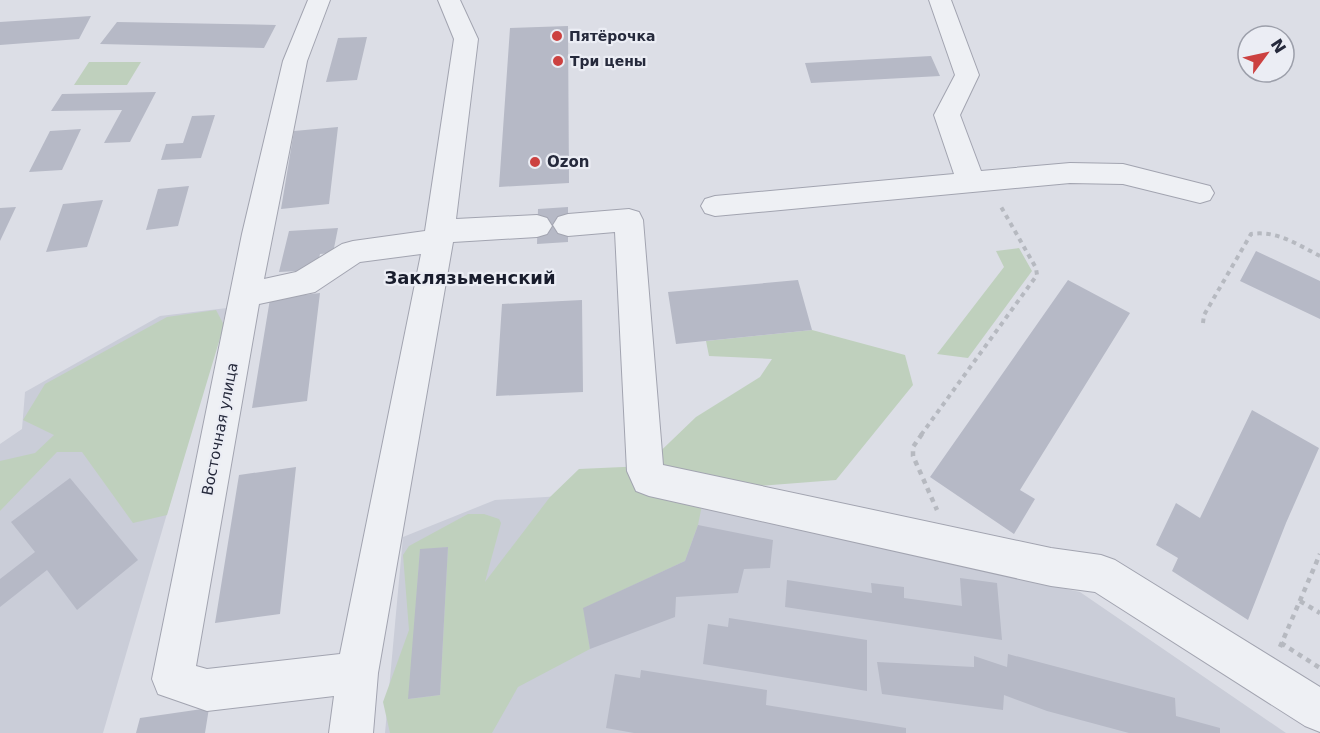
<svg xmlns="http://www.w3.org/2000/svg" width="1320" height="733" font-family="'DejaVu Sans',sans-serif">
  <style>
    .built { fill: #cacdd8 }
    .green { fill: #bfd0bd; fill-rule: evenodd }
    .building { fill: #b6b9c6 }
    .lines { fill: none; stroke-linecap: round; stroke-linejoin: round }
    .minor-casing { stroke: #a2a4b0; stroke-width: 2 }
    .path-far1 { stroke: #b6b9c0; stroke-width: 4; stroke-dasharray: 4.5 4.5; stroke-linecap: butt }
    .path { stroke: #b6b9c0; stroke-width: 4.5; stroke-dasharray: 5 5; stroke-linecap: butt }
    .minor { fill: #eef0f4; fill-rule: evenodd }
    .poi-dot { fill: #cc4140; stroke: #ebedf4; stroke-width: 2 }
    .labels { text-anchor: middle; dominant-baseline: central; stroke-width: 4.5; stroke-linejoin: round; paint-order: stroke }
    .far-poi-label { font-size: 14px; font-weight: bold; fill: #262a3c; stroke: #ebedf4; text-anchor: start }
    .poi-label { font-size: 15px; font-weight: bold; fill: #262a3c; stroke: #ebedf4; text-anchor: start }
    .street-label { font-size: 15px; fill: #262a3c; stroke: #ebedf4 }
    .quarter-label { font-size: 18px; font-weight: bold; fill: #181c2c; stroke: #ebedf4 }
  </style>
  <rect width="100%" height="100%" fill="#dcdee6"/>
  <path class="built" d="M 227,308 L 103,733 L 0,733 L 0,444 L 22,429 L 25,392 L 160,316 Z
    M 629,492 L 1080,592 L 1286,733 L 385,733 L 403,537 L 495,500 Z"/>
  <path class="green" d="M 89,62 L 141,62 L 127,85 L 74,85 Z
    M 1019,248 L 1032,271 L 968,358 L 937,354 L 1004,267 L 996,251 Z
    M 216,310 L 224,325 L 167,515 L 133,523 L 82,452 L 57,452 L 0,511 L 0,461 L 35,453 L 54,435 L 23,420 L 45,384 L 167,317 Z
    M 812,330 L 905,355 L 913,385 L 836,480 L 705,490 L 698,525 L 685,561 L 584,608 L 590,649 L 518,687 L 492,733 L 390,733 L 383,702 L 409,630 L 403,555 L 409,546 L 468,514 L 484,514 L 499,519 L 501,523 L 485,582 L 550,497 L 579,469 L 645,466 L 696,417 L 760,377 L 772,359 L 709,356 L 706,341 ZM 448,547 L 440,695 L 409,699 L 420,550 Z"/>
  <path class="building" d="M 91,16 L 79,39 L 0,45 L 0,22 Z
    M 117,22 L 276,25 L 264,48 L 100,44 Z
    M 568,26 L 569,183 L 499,187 L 510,28 Z
    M 367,37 L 357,80 L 326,82 L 338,38 Z
    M 931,56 L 940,76 L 811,83 L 805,63 Z
    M 156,92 L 130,142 L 104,143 L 122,110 L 51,111 L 62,94 Z
    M 215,115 L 201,158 L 161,160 L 166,144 L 183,143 L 192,116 Z
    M 338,127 L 329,204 L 281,209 L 294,131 Z
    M 81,129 L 62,170 L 29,172 L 50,131 Z
    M 189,186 L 178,226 L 146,230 L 158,189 Z
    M 103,200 L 87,247 L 46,252 L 63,204 Z
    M 16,207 L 0,241 L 0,208 Z
    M 568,207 L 568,242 L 537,244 L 538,209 Z
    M 338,228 L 333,253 L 320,254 L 316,270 L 279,272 L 289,231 Z
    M 1256,251 L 1320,281 L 1320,319 L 1240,281 Z
    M 798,280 L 812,330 L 676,344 L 668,292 Z
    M 1068,280 L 1130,313 L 1020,490 L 1035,499 L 1014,534 L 930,477 Z
    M 320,293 L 307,401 L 252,408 L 270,299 Z
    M 582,300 L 583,392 L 496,396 L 502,304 Z
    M 1252,410 L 1319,448 L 1286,523 L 1248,620 L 1172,571 L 1178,558 L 1156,545 L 1176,503 L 1200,518 Z
    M 296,467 L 280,614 L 215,623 L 239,475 Z
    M 70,478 L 138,560 L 77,610 L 47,570 L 0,607 L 0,579 L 35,552 L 11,522 Z
    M 698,525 L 773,540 L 770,568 L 744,569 L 738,593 L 676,597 L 675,617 L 590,649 L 583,608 L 685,561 Z
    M 448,547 L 440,695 L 408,699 L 420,549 Z
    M 960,578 L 997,583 L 1002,640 L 785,607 L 787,580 L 872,593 L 871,583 L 904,587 L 904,598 L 962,606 Z
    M 729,618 L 867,640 L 867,691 L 703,664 L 708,624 L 728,627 Z
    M 1008,654 L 1175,698 L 1176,716 L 1220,728 L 1220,733 L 1129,733 L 1047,711 L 1004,695 L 1003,710 L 882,694 L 877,662 L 974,667 L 974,656 L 1007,667 Z
    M 641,670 L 767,690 L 766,705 L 906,728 L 906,733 L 634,733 L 606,728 L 615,674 L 640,678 Z
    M 209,708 L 205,733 L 136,733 L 140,718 Z"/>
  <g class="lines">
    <defs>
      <path id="minor" d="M 308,0 L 330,0 L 307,61 L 264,279 L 296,272 L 342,244 L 353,241 L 425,231 L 454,39 L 438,0 L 460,0 L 478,39 L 456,219 L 537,215 L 547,218 L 552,226 L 547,234 L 537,237 L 453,242 L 378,673 L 373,733 L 329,733 L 334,696 L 207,711 L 158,694 L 152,679 L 242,234 L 283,61 ZM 421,254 L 340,654 L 207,669 L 196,666 L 259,304 L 315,292 L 360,262 Z
        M 929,0 L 951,0 L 979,75 L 960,115 L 981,171 L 1070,163 L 1123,164 L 1210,186 L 1214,193 L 1210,200 L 1200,203 L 1123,184 L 1070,183 L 715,216 L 705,213 L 701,206 L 705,199 L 715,196 L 954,174 L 934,115 L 955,75 Z
        M 629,209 L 639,212 L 643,220 L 663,465 L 1051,548 L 1101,555 L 1115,560 L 1320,687 L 1320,732 L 1305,726 L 1095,592 L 1051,586 L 649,496 L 636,491 L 627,471 L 615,232 L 568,236 L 558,233 L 553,225 L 558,217 L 568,214 Z"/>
    </defs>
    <use href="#minor" class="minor-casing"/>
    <path class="path-far1" d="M 1203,323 L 1204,315 L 1251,234 C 1277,230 1298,245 1320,256
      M 921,435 L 1037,275 L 1036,268 L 1000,205"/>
    <path class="path" d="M 922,434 L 913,447 L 913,456 L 937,510
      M 1300,601 L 1320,613
      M 1281,643 L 1320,668
      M 1280,647 L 1320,554"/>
    <use href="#minor" class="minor"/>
  </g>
  <g class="poi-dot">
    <circle cx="557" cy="36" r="6"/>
    <circle cx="558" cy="61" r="6"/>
    <circle cx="535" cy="162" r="6"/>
  </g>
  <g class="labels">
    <g class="far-poi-label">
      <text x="569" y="36">Пятёрочка</text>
      <text x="570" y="61">Три цены</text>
    </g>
    <g class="poi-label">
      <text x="547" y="162">Ozon</text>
    </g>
    <g class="street-label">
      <text transform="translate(220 429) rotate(-79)">Восточная улица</text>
    </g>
    <g class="quarter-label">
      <text x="470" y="277">Заклязьменский</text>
    </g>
  </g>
  <g transform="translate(1266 54) rotate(57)"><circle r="28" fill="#ebedf4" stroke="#9c9faa" stroke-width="1.5"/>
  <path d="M0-4.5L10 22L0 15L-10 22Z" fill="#cc4140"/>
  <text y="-9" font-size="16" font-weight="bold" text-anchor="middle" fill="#262a3c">N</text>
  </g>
</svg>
